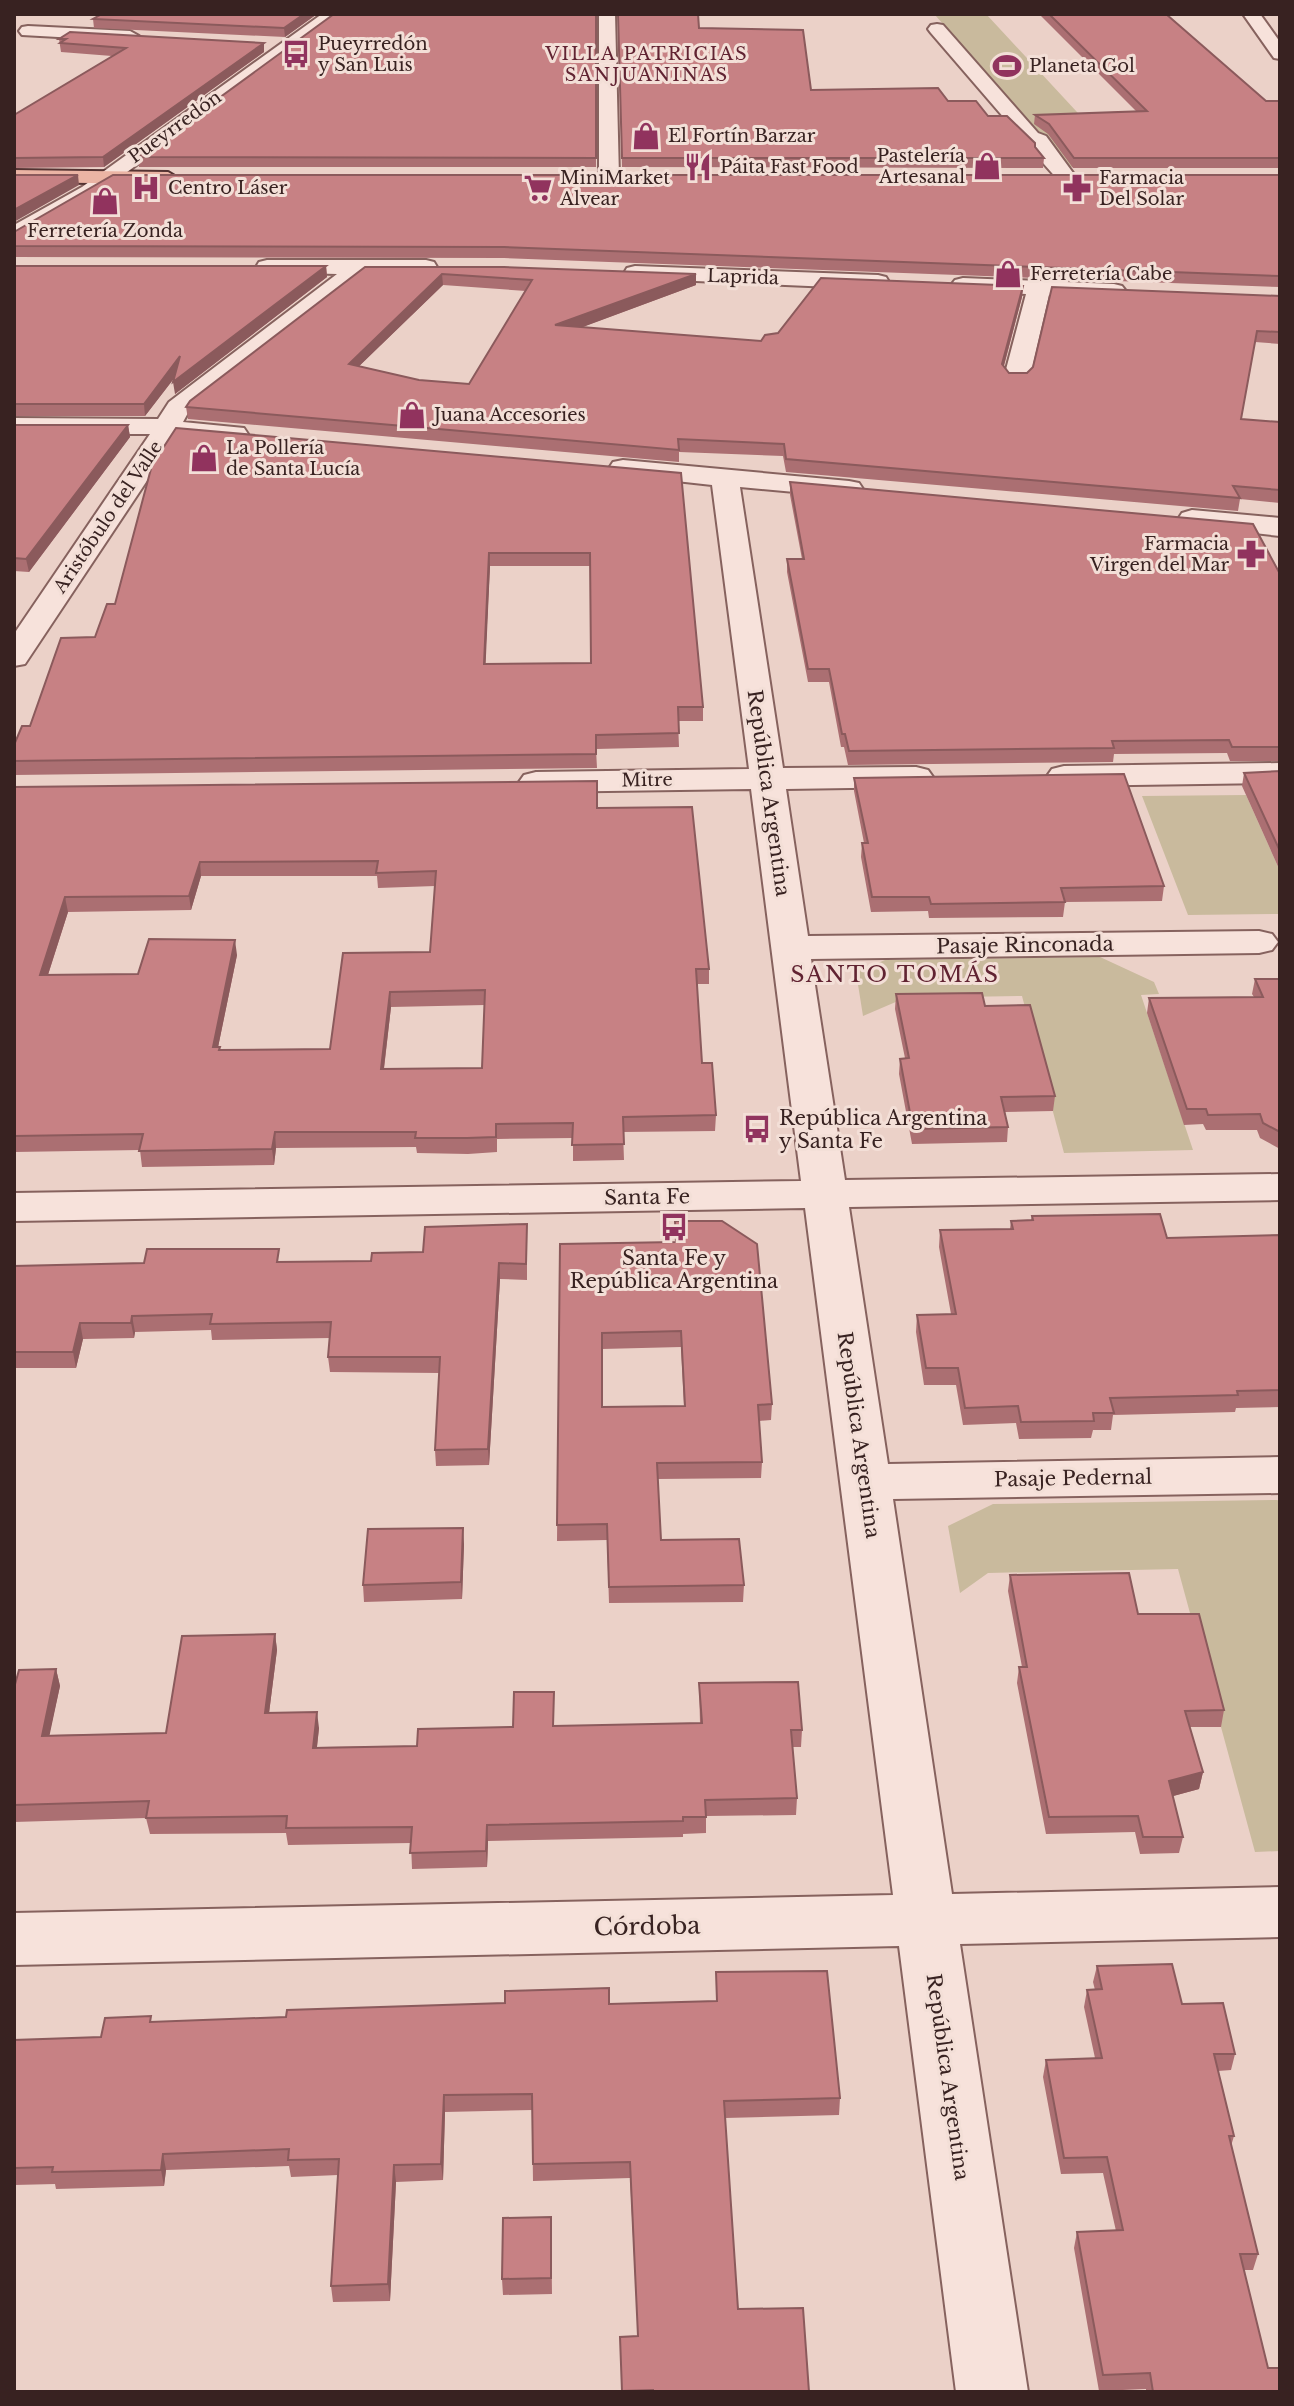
<svg xmlns="http://www.w3.org/2000/svg" width="1294" height="2406" font-family="'Libre Baskerville',serif">
  <style>
    .green { fill: #c9ba9d }
    .lines { fill: none; stroke-linecap: round; stroke-linejoin: round }
    .minor-casing { stroke: #86625e; stroke-width: 4 }
    .major-casing { stroke: #543332; stroke-width: 4 }
    .minor { fill: #f7e2db; fill-rule: evenodd }
    .major { fill: #ebb4a4; fill-rule: evenodd }
    .wall { fill: #ab6f72; fill-rule: evenodd }
    .shaded-wall { fill: #8b5a5c }
    .building { fill: #c78184; stroke: #8b5a5c; stroke-width: 2; fill-rule: evenodd }
    .labels { text-anchor: middle; dominant-baseline: central; stroke-width: 6; stroke-linejoin: round; paint-order: stroke }
    .far-poi-label { font-size: 18px; fill: #382221; stroke: #f3dfd7; text-anchor: start }
    .far-neighbourhood-label { font-size: 18px; letter-spacing: 2px; fill: #612332; stroke: #f3dfd7 }
    .far-street-label { font-size: 18px; fill: #382221; stroke: #f3dfd7 }
    .street-label { font-size: 20px; fill: #382221; stroke: #f3dfd7 }
    .poi-label { font-size: 20px; fill: #382221; stroke: #f3dfd7; text-anchor: start }
    .neighbourhood-label { font-size: 22px; letter-spacing: 2px; fill: #612332; stroke: #f3dfd7 }
    .near-street-label { font-size: 24px; fill: #382221; stroke: #f3dfd7 }
  </style>
  <rect width="100%" height="100%" fill="#ebd1c8"/>
  <path class="green" d="M 935,15 L 987,15 L 1128,167 L 1069,167 Z
    M 1246,795 L 1280,871 L 1280,914 L 1188,915 L 1142,796 Z
    M 1100,957 L 1154,982 L 1159,994 L 1141,995 L 1193,1150 L 1064,1153 L 1022,996 L 905,998 L 863,1016 L 856,972 L 885,960 Z
    M 1277,1500 L 1280,1501 L 1280,1851 L 1255,1852 L 1178,1569 L 988,1573 L 960,1593 L 948,1526 L 993,1504 Z"/>
  <g class="lines">
    <defs>
      <path id="minor" d="M 322,14 L 341,14 L 96,195 L 14,241 L 14,225 L 82,187 Z
        M 599,14 L 615,14 L 619,177 L 609,183 L 599,177 Z
        M 1243,14 L 1260,14 L 1280,42 L 1280,59 L 1274,58 Z
        M 937,24 L 943,25 L 1038,133 L 1046,136 L 1076,177 L 1073,181 L 1059,181 L 1036,155 L 1038,152 L 1024,141 L 931,33 L 928,29 L 931,25 Z
        M 28,26 L 130,31 L 139,36 L 130,41 L 22,35 L 19,31 L 22,27 Z
        M 267,260 L 426,260 L 434,262 L 437,267 L 434,272 L 426,274 L 365,274 L 189,411 L 183,422 L 244,428 L 248,434 L 244,440 L 235,442 L 176,437 L 25,664 L 14,666 L 14,634 L 150,434 L 14,434 L 14,418 L 158,419 L 169,402 L 337,274 L 259,272 L 256,267 L 259,262 Z
        M 635,266 L 878,275 L 886,277 L 889,282 L 886,287 L 878,289 L 627,278 L 624,273 L 627,268 Z
        M 963,278 L 1114,284 L 1122,286 L 1126,291 L 1122,296 L 1114,298 L 1049,295 L 1030,377 L 1026,382 L 1008,382 L 1004,377 L 1026,294 L 955,290 L 951,285 L 955,280 Z
        M 623,460 L 849,481 L 859,483 L 863,489 L 859,495 L 849,497 L 740,487 L 783,768 L 916,767 L 928,770 L 933,777 L 928,784 L 916,787 L 786,789 L 808,936 L 1259,931 L 1272,934 L 1278,942 L 1272,950 L 1259,953 L 811,959 L 845,1180 L 1280,1174 L 1280,1200 L 849,1207 L 888,1464 L 1280,1457 L 1280,1493 L 893,1499 L 952,1894 L 1280,1887 L 1280,1937 L 960,1944 L 1028,2392 L 956,2392 L 899,1946 L 14,1965 L 14,1913 L 893,1895 L 805,1208 L 14,1221 L 14,1193 L 801,1181 L 751,789 L 536,792 L 524,789 L 519,782 L 524,775 L 536,772 L 749,769 L 712,485 L 613,474 L 609,468 L 613,462 Z
        M 1192,510 L 1280,518 L 1280,536 L 1182,525 L 1178,519 L 1182,513 Z
        M 1280,763 L 1280,783 L 1064,786 L 1052,783 L 1047,776 L 1052,769 L 1064,766 Z"/>
      <path id="major" d="M 14,170 L 168,172 L 178,178 L 168,184 L 14,182 Z"/>
    </defs>
    <use href="#minor" class="minor-casing"/>
    <use href="#major" class="major-casing"/>
    <use href="#minor" class="minor"/>
    <use href="#major" class="major"/>
  </g>
  <path class="wall" d="M 317,14 L 285,37 L 94,28 L 93,19 Z
    M 596,14 L 596,167 L 139,167 L 138,157 Z
    M 618,14 L 699,28 L 811,90 L 948,101 L 988,116 L 1035,147 L 1044,158 L 1043,168 L 622,167 Z
    M 985,14 L 1167,14 L 1167,15 L 1266,101 L 1280,101 L 1280,168 L 1073,168 L 1048,134 L 1034,124 L 1035,115 L 1136,111 L 1040,15 Z
    M 59,39 L 264,43 L 264,52 L 104,167 L 14,168 L 14,115 L 112,56 L 61,52 Z
    M 1280,175 L 1280,287 L 504,258 L 14,257 L 14,232 Z
    M 14,266 L 326,266 L 327,277 L 175,394 L 175,377 L 145,416 L 14,416 Z
    M 365,267 L 696,274 L 696,285 L 582,327 L 761,341 L 1023,286 L 1022,297 L 1004,366 L 1009,373 L 1027,373 L 1280,296 L 1280,344 L 1255,342 L 1241,419 L 1280,422 L 1280,503 L 1240,499 L 1238,511 L 786,472 L 783,456 L 679,452 L 679,462 L 188,419 L 186,407 ZM 443,285 L 526,291 L 469,384 L 419,380 L 359,366 Z
    M 14,425 L 128,425 L 130,437 L 29,572 L 14,571 Z
    M 681,473 L 703,707 L 703,721 L 678,721 L 679,747 L 596,749 L 597,768 L 14,775 L 14,745 L 30,726 L 95,637 L 115,604 ZM 490,566 L 590,566 L 591,663 L 485,664 Z
    M 790,482 L 1280,574 L 1280,761 L 1230,761 L 1227,753 L 1114,754 L 1113,762 L 848,765 L 844,747 L 841,747 L 829,682 L 808,682 L 787,572 L 787,559 L 802,559 L 790,495 Z
    M 1280,771 L 1280,871 L 1242,786 L 1244,773 Z
    M 854,778 L 1164,886 L 1162,901 L 1065,902 L 1063,917 L 929,918 L 928,911 L 871,912 L 861,857 L 862,843 L 864,843 L 854,791 Z
    M 14,787 L 597,808 L 709,969 L 709,984 L 697,984 L 702,1063 L 716,1115 L 715,1131 L 623,1132 L 624,1160 L 573,1161 L 573,1138 L 497,1139 L 497,1152 L 468,1154 L 417,1153 L 416,1147 L 276,1148 L 274,1165 L 142,1167 L 140,1150 L 14,1152 ZM 201,876 L 377,876 L 378,888 L 435,886 L 430,952 L 330,1049 L 220,1050 L 218,1047 L 237,955 L 138,974 L 48,975 L 68,912 L 191,910 ZM 485,1005 L 482,1068 L 384,1069 L 391,1007 Z
    M 1255,979 L 1280,979 L 1280,1149 L 1260,1138 L 1257,1130 L 1206,1130 L 1203,1124 L 1184,1125 L 1147,1013 L 1149,998 L 1254,997 L 1252,994 Z
    M 896,994 L 985,1006 L 1055,1096 L 1053,1111 L 1005,1112 L 1008,1127 L 1007,1142 L 912,1144 L 899,1074 L 900,1059 L 905,1058 L 895,1009 Z
    M 1032,1216 L 1167,1238 L 1280,1235 L 1280,1407 L 1236,1408 L 1235,1412 L 1113,1415 L 1111,1430 L 1093,1430 L 1091,1438 L 1019,1439 L 1016,1423 L 963,1425 L 956,1385 L 924,1385 L 916,1332 L 917,1315 L 951,1314 L 939,1247 L 940,1230 L 1010,1229 L 1011,1221 L 1031,1220 Z
    M 675,1221 L 772,1404 L 771,1420 L 759,1421 L 762,1462 L 761,1478 L 658,1479 L 661,1540 L 744,1585 L 743,1602 L 609,1603 L 607,1540 L 557,1541 L 560,1244 L 676,1242 ZM 681,1347 L 684,1406 L 602,1407 L 602,1349 Z
    M 527,1224 L 527,1280 L 500,1279 L 489,1465 L 436,1466 L 435,1450 L 440,1373 L 330,1372 L 328,1357 L 330,1338 L 212,1340 L 211,1330 L 135,1332 L 134,1338 L 83,1339 L 76,1368 L 14,1368 L 14,1266 L 371,1261 L 423,1252 Z
    M 464,1544 L 462,1599 L 364,1602 L 363,1585 Z
    M 1010,1575 L 1138,1614 L 1224,1710 L 1221,1727 L 1190,1727 L 1203,1772 L 1199,1789 L 1173,1796 L 1183,1837 L 1179,1853 L 1140,1854 L 1135,1832 L 1046,1834 L 1017,1683 L 1019,1667 L 1022,1667 L 1008,1591 Z
    M 275,1634 L 277,1650 L 269,1713 L 319,1728 L 317,1747 L 417,1746 L 513,1727 L 554,1692 L 554,1726 L 700,1723 L 699,1683 L 802,1730 L 801,1747 L 792,1747 L 797,1798 L 796,1815 L 706,1816 L 706,1833 L 683,1834 L 683,1837 L 488,1841 L 487,1867 L 412,1869 L 411,1843 L 288,1845 L 286,1833 L 150,1834 L 146,1818 L 14,1822 L 14,1688 L 56,1669 L 60,1686 L 49,1735 L 166,1733 Z
    M 1097,1966 L 1182,2004 L 1235,2054 L 1231,2070 L 1218,2071 L 1234,2136 L 1231,2146 L 1258,2254 L 1253,2270 L 1244,2270 L 1268,2368 L 1280,2392 L 1146,2392 L 1146,2389 L 1099,2391 L 1074,2248 L 1077,2232 L 1116,2231 L 1103,2173 L 1061,2174 L 1043,2077 L 1046,2060 L 1095,2058 L 1084,2007 L 1087,1990 L 1095,1990 L 1093,1982 Z
    M 716,1972 L 840,2098 L 839,2115 L 725,2118 L 738,2309 L 809,2392 L 622,2392 L 620,2337 L 638,2336 L 630,2178 L 533,2181 L 532,2110 L 445,2112 L 443,2180 L 396,2182 L 390,2301 L 333,2302 L 331,2286 L 338,2175 L 291,2177 L 289,2166 L 166,2170 L 164,2186 L 56,2189 L 55,2184 L 14,2185 L 14,2040 L 101,2037 L 152,2022 L 716,2001 Z
    M 551,2217 L 552,2294 L 503,2295 L 502,2279 Z"/>
  <path class="shaded-wall" d="M 304,14 L 317,14 L 285,37 L 284,28 Z
    M 264,43 L 264,52 L 104,167 L 103,157 Z
    M 78,175 L 79,185 L 14,222 L 14,210 Z
    M 326,266 L 327,277 L 175,394 L 173,382 Z
    M 442,274 L 443,285 L 350,375 L 349,364 Z
    M 696,274 L 696,285 L 556,337 L 555,325 Z
    M 1023,286 L 1022,297 L 1001,376 L 1002,364 Z
    M 180,356 L 182,368 L 145,416 L 144,404 Z
    M 128,425 L 130,437 L 29,572 L 26,559 Z
    M 489,553 L 490,566 L 485,678 L 484,664 Z
    M 200,862 L 201,876 L 191,910 L 189,896 Z
    M 65,897 L 68,912 L 43,990 L 40,975 Z
    M 235,940 L 237,955 L 215,1062 L 213,1047 Z
    M 390,992 L 391,1007 L 382,1084 L 381,1069 Z
    M 275,1132 L 276,1148 L 274,1165 L 272,1149 Z
    M 499,1263 L 500,1279 L 489,1465 L 488,1449 Z
    M 132,1316 L 135,1332 L 134,1338 L 131,1323 Z
    M 80,1323 L 83,1339 L 76,1368 L 73,1352 Z
    M 463,1528 L 464,1544 L 462,1599 L 461,1582 Z
    M 275,1634 L 277,1650 L 267,1729 L 265,1713 Z
    M 56,1669 L 60,1686 L 46,1752 L 42,1736 Z
    M 317,1712 L 319,1728 L 315,1764 L 313,1748 Z
    M 1203,1772 L 1199,1789 L 1166,1798 L 1169,1781 Z
    M 487,1825 L 488,1841 L 487,1867 L 486,1851 Z
    M 444,2095 L 445,2112 L 443,2180 L 441,2164 Z
    M 163,2154 L 166,2170 L 164,2186 L 161,2170 Z
    M 394,2165 L 396,2182 L 390,2301 L 388,2284 Z"/>
  <path class="building" d="M 102,14 L 304,14 L 284,28 L 93,19 Z
    M 334,14 L 596,14 L 596,158 L 138,157 Z
    M 618,14 L 698,14 L 699,28 L 803,30 L 811,90 L 938,88 L 948,101 L 976,101 L 988,116 L 1007,116 L 1035,143 L 1035,147 L 1044,158 L 622,158 Z
    M 1049,14 L 1166,14 L 1266,101 L 1280,101 L 1280,158 L 1074,158 L 1049,124 L 1035,115 L 1147,111 Z
    M 70,32 L 264,43 L 103,157 L 14,158 L 14,115 L 126,48 L 60,43 L 66,39 L 59,39 Z
    M 14,175 L 78,175 L 14,210 Z
    M 113,175 L 1280,175 L 1280,276 L 504,247 L 14,246 L 14,232 Z
    M 14,266 L 326,266 L 173,382 L 180,356 L 144,404 L 14,404 Z
    M 365,267 L 504,267 L 696,274 L 555,325 L 761,341 L 765,335 L 778,333 L 821,278 L 1023,286 L 1002,364 L 1009,373 L 1027,373 L 1033,367 L 1052,287 L 1280,296 L 1280,332 L 1257,331 L 1241,419 L 1280,422 L 1280,490 L 1233,486 L 1240,498 L 786,459 L 784,444 L 678,439 L 679,450 L 186,407 L 190,401 ZM 442,274 L 532,280 L 469,384 L 419,380 L 349,364 Z
    M 14,425 L 128,425 L 26,559 L 14,558 Z
    M 176,428 L 681,473 L 703,707 L 678,707 L 679,733 L 596,735 L 596,754 L 14,761 L 14,745 L 22,726 L 30,726 L 61,638 L 95,637 L 107,604 L 115,604 L 152,465 ZM 489,553 L 590,553 L 591,663 L 484,664 Z
    M 790,482 L 1253,524 L 1280,574 L 1280,747 L 1232,747 L 1229,740 L 1112,741 L 1114,748 L 849,751 L 845,734 L 842,734 L 829,669 L 808,669 L 787,559 L 804,559 Z
    M 1280,771 L 1280,851 L 1244,773 Z
    M 1124,774 L 1164,886 L 1061,888 L 1065,902 L 931,904 L 929,897 L 872,897 L 862,843 L 868,843 L 854,778 Z
    M 597,781 L 597,808 L 692,807 L 709,969 L 696,969 L 702,1063 L 712,1063 L 716,1115 L 623,1117 L 624,1144 L 572,1145 L 573,1123 L 496,1124 L 496,1137 L 467,1138 L 415,1138 L 416,1132 L 275,1132 L 272,1149 L 139,1151 L 143,1134 L 14,1136 L 14,787 ZM 378,861 L 376,873 L 436,871 L 430,952 L 343,953 L 330,1049 L 219,1050 L 220,1047 L 213,1047 L 235,940 L 149,939 L 138,974 L 40,975 L 65,897 L 189,896 L 200,862 ZM 485,990 L 482,1068 L 381,1069 L 390,992 Z
    M 1255,979 L 1280,979 L 1280,1132 L 1263,1123 L 1260,1114 L 1208,1115 L 1206,1109 L 1187,1109 L 1149,998 L 1263,997 Z
    M 982,993 L 985,1006 L 1030,1005 L 1055,1096 L 1001,1097 L 1008,1127 L 913,1129 L 900,1059 L 909,1058 L 896,994 Z
    M 1160,1214 L 1167,1238 L 1280,1235 L 1280,1390 L 1237,1391 L 1238,1395 L 1110,1398 L 1114,1413 L 1093,1413 L 1094,1421 L 1021,1422 L 1018,1406 L 965,1408 L 958,1368 L 926,1368 L 917,1315 L 956,1314 L 940,1230 L 1013,1229 L 1011,1221 L 1033,1220 L 1032,1216 Z
    M 675,1221 L 722,1221 L 757,1244 L 772,1404 L 758,1405 L 762,1462 L 657,1463 L 661,1540 L 739,1539 L 744,1585 L 609,1587 L 607,1524 L 557,1525 L 560,1244 L 676,1242 ZM 681,1331 L 685,1406 L 602,1407 L 602,1333 Z
    M 527,1224 L 526,1264 L 499,1263 L 488,1449 L 435,1450 L 440,1357 L 328,1357 L 331,1322 L 210,1324 L 212,1314 L 132,1316 L 131,1323 L 80,1323 L 73,1352 L 14,1352 L 14,1266 L 144,1263 L 147,1249 L 279,1249 L 277,1262 L 371,1261 L 372,1253 L 423,1252 L 425,1227 Z
    M 463,1528 L 461,1582 L 363,1585 L 368,1529 Z
    M 1129,1573 L 1138,1614 L 1199,1614 L 1224,1710 L 1185,1711 L 1203,1772 L 1169,1781 L 1183,1837 L 1143,1837 L 1138,1816 L 1049,1817 L 1019,1667 L 1027,1667 L 1010,1575 Z
    M 275,1634 L 265,1713 L 317,1712 L 313,1748 L 417,1746 L 418,1729 L 513,1727 L 514,1692 L 554,1692 L 553,1726 L 702,1723 L 699,1683 L 798,1682 L 802,1730 L 791,1730 L 797,1798 L 705,1800 L 706,1817 L 683,1817 L 683,1821 L 487,1825 L 486,1851 L 410,1853 L 412,1827 L 286,1828 L 287,1816 L 146,1818 L 149,1801 L 14,1805 L 14,1688 L 19,1670 L 56,1669 L 42,1736 L 166,1733 L 182,1636 Z
    M 1172,1964 L 1182,2004 L 1223,2003 L 1235,2054 L 1214,2054 L 1234,2136 L 1229,2136 L 1258,2254 L 1240,2254 L 1268,2368 L 1280,2368 L 1280,2392 L 1153,2392 L 1150,2373 L 1103,2375 L 1077,2232 L 1123,2230 L 1107,2157 L 1064,2158 L 1046,2060 L 1102,2058 L 1087,1990 L 1102,1989 L 1097,1966 Z
    M 827,1971 L 840,2098 L 724,2101 L 738,2309 L 803,2308 L 809,2392 L 653,2392 L 653,2390 L 622,2391 L 620,2337 L 638,2336 L 630,2162 L 533,2164 L 532,2094 L 444,2095 L 441,2164 L 394,2165 L 388,2284 L 331,2286 L 339,2159 L 288,2160 L 289,2149 L 163,2154 L 161,2170 L 52,2172 L 53,2167 L 14,2168 L 14,2040 L 101,2037 L 105,2018 L 151,2016 L 150,2022 L 286,2017 L 287,2010 L 505,2003 L 505,1991 L 609,1988 L 609,2004 L 717,2001 L 716,1972 Z
    M 551,2217 L 551,2278 L 502,2279 L 503,2218 Z"/>
  <defs>
    <symbol id="bus-bare" viewBox="-9 -9 18 18"><path d="M-5-6H5V4H4V6H2V4H-2V6H-4V4H-5ZM-3.5-4V0h7V-4ZM-3.5 1.2v1.5H-2V1.2ZM2 1.2v1.5H3.5V1.2Z" fill="#91335e" stroke="#f3dfd7" stroke-width="2.5" paint-order="stroke"/></symbol>
    <symbol id="stadium-bare" viewBox="-9 -9 18 18"><path d="M0-5a6.5 5 0 1 0 0 10a6.5 5 0 1 0 0-10ZM-3.5-1.8h7v3.6h-7Z" fill="#91335e" stroke="#f3dfd7" stroke-width="2.5" paint-order="stroke"/></symbol>
    <symbol id="shop-bare" viewBox="-9 -9 18 18"><path d="M-5-2.5h2.3a2.7 3.5 0 0 1 5.4 0H5L5.5 6h-11ZM-1.5-2.5h3a1.5 2.3 0 0 0-3 0Z" fill="#91335e" stroke="#f3dfd7" stroke-width="2.5" paint-order="stroke"/></symbol>
    <symbol id="restaurant-bare" viewBox="-9 -9 18 18"><path d="M-5-6h1v4h1v-4h1v4h1v-4h1v5L-1.5 .5V6h-2V.5L-5-1ZM5-6V6H3V1.5H1.5Q1.5-4 5-6Z" fill="#91335e" stroke="#f3dfd7" stroke-width="2.5" paint-order="stroke"/></symbol>
    <symbol id="hospital-bare" viewBox="-9 -9 18 18"><path d="M-5-5h3v3.5h4V-5h3V5h-3V1.5h-4V5h-3Z" fill="#91335e" stroke="#f3dfd7" stroke-width="2.5" paint-order="stroke"/></symbol>
    <symbol id="supermarket-bare" viewBox="-9 -9 18 18"><path d="M-6-5.5h2.5l.6 2H6L4.5 2H-2.5L-4.4-4H-6ZM-1.5 3.2a1.3 1.3 0 1 0 .1 0ZM3 3.2a1.3 1.3 0 1 0 .1 0Z" fill="#91335e" stroke="#f3dfd7" stroke-width="2.5" paint-order="stroke"/></symbol>
    <symbol id="pharmacy-bare" viewBox="-9 -9 18 18"><path d="M-2-6h4v4h4v4h-4v4h-4v-4h-4v-4h4Z" fill="#91335e" stroke="#f3dfd7" stroke-width="2.5" paint-order="stroke"/></symbol>
  </defs>
  <g fill-rule="evenodd">
    <use href="#bus-bare" x="276" y="34" width="40" height="40"/>
    <use href="#stadium-bare" x="987" y="46" width="40" height="40"/>
    <use href="#shop-bare" x="626" y="116" width="40" height="40"/>
    <use href="#shop-bare" x="967" y="146" width="40" height="40"/>
    <use href="#restaurant-bare" x="678" y="147" width="40" height="40"/>
    <use href="#hospital-bare" x="126" y="168" width="40" height="40"/>
    <use href="#supermarket-bare" x="518" y="168" width="40" height="40"/>
    <use href="#pharmacy-bare" x="1057" y="168" width="40" height="40"/>
    <use href="#shop-bare" x="85" y="181" width="40" height="40"/>
    <use href="#shop-bare" x="988" y="254" width="40" height="40"/>
    <use href="#shop-bare" x="392" y="395" width="40" height="40"/>
    <use href="#shop-bare" x="184" y="438" width="40" height="40"/>
    <use href="#pharmacy-bare" x="1231" y="534" width="40" height="40"/>
    <use href="#bus-bare" x="737" y="1109" width="40" height="40"/>
    <use href="#bus-bare" x="654" y="1207" width="40" height="40"/>
  </g>
  <g class="labels">
    <g class="far-poi-label">
      <text x="318" y="44">Pueyrredón<tspan x="318" dy="21">y San Luis</tspan></text>
      <text x="1029" y="66">Planeta Gol</text>
      <text x="668" y="136">El Fortín Barzar</text>
      <text x="965" y="156" text-anchor="end">Pastelería<tspan x="965" dy="21">Artesanal</tspan></text>
      <text x="720" y="167">Páita Fast Food</text>
      <text x="560" y="178">MiniMarket<tspan x="560" dy="21">Alvear</tspan></text>
      <text x="1099" y="178">Farmacia<tspan x="1099" dy="21">Del Solar</tspan></text>
      <text x="168" y="188">Centro Láser</text>
      <text x="105" y="231" text-anchor="middle">Ferretería Zonda</text>
      <text x="1030" y="274">Ferretería Cabe</text>
      <text x="434" y="415">Juana Accesories</text>
      <text x="226" y="448">La Pollería<tspan x="226" dy="21">de Santa Lucía</tspan></text>
      <text x="1229" y="544" text-anchor="end">Farmacia<tspan x="1229" dy="21">Virgen del Mar</tspan></text>
    </g>
    <g class="far-neighbourhood-label">
      <text x="647" y="54">VILLA PATRICIAS<tspan x="647" dy="21">SANJUANINAS</tspan></text>
    </g>
    <g class="far-street-label">
      <text transform="translate(175 127) rotate(-36)">Pueyrredón</text>
      <text transform="translate(743 277) rotate(2)">Laprida</text>
      <text transform="translate(108 517) rotate(-56)">Aristóbulo del Valle</text>
      <text transform="translate(647 780) rotate(-1)">Mitre</text>
    </g>
    <g class="street-label">
      <text transform="translate(769 793) rotate(82)">República Argentina</text>
      <text transform="translate(1025 945) rotate(-1)">Pasaje Rinconada</text>
      <text transform="translate(647 1197) rotate(-1)">Santa Fe</text>
      <text transform="translate(859 1435) rotate(82)">República Argentina</text>
      <text transform="translate(1073 1478) rotate(-1)">Pasaje Pedernal</text>
      <text transform="translate(948 2077) rotate(82)">República Argentina</text>
    </g>
    <g class="poi-label">
      <text x="779" y="1118">República Argentina<tspan x="779" dy="23">y Santa Fe</tspan></text>
      <text x="674" y="1258" text-anchor="middle">Santa Fe y<tspan x="674" dy="23">República Argentina</tspan></text>
    </g>
    <g class="neighbourhood-label">
      <text x="895" y="974">SANTO TOMÁS</text>
    </g>
    <g class="near-street-label">
      <text transform="translate(647 1926) rotate(-1)">Córdoba</text>
    </g>
  </g>
  <rect width="1294" height="2406" fill="none" stroke="#382221" stroke-width="32"/>
</svg>
